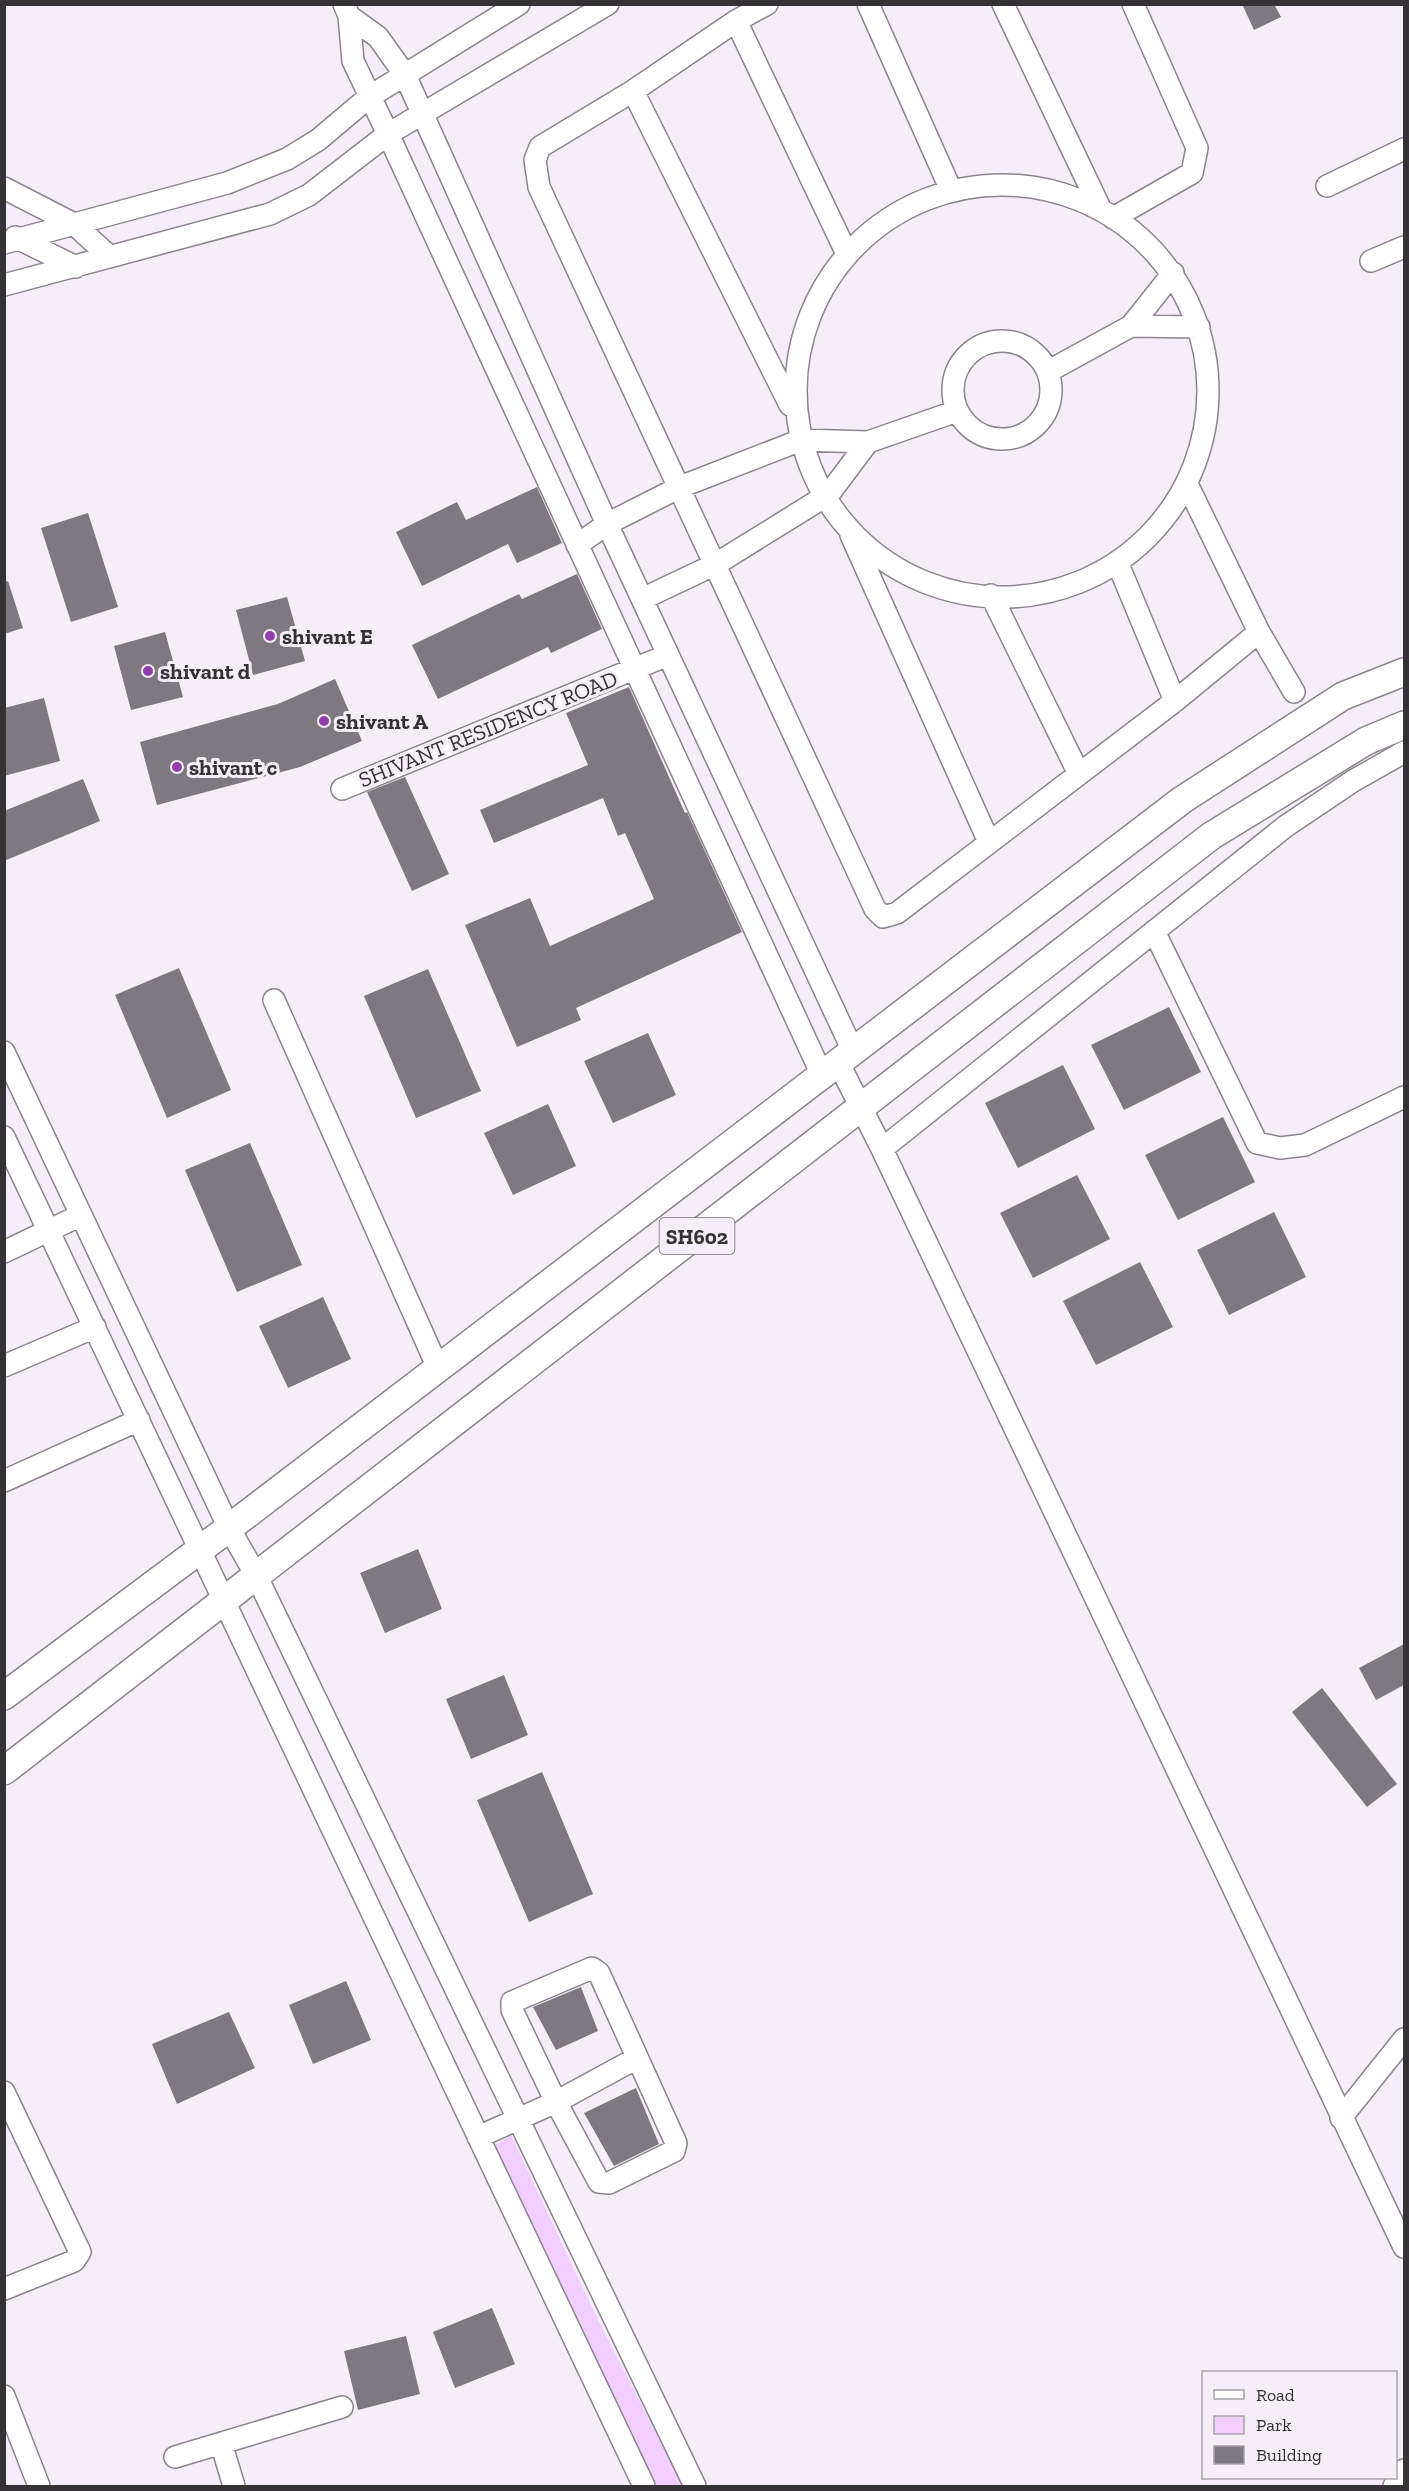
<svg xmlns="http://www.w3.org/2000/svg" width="1409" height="2491" font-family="'Zilla Slab',serif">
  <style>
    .green { fill: #f1cefe }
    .building { fill: #7e7880 }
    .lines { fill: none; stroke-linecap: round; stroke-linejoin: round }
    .minor-casing { stroke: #8b848d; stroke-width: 24 }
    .major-casing { stroke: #8b848d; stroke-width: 30 }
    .minor { stroke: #fff; stroke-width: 21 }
    .major { stroke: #fff; stroke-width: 27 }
    .poi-dot { fill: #913eac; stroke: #f5eef8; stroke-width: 2 }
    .labels { text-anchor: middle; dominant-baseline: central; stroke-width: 6; stroke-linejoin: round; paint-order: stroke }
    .shield { fill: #f5eef8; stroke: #6f6a70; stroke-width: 1.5 }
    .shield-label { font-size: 21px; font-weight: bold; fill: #353236 }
    .poi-label { font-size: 22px; font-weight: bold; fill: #353236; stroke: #f5eef8; text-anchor: start }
    .street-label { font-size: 22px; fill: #353236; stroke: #f5eef8 }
  </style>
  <rect width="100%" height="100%" fill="#f5eef8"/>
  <path class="green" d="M 511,2135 L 597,2318 L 683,2486 L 654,2486 L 492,2147 Z"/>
  <path class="building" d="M 1242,4 L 1274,4 L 1281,17 L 1254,30 Z
    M 537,487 L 562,543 L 517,563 L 508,544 L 422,586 L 396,532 L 457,502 L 466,520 Z
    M 88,513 L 118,607 L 71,622 L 41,528 Z
    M 577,574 L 602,629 L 551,653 L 548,647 L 438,699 L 412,645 L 519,594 L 522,599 Z
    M 8,581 L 23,628 L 4,634 L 4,582 Z
    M 287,597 L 305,661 L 253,675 L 236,610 Z
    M 165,632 L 183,697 L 131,710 L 114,646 Z
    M 335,679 L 362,741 L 300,767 L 157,805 L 140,742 L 278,704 Z
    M 629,687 L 685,813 L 687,812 L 742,932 L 576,1008 L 581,1020 L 517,1047 L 465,925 L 530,898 L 550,946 L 654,899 L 625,833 L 618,836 L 603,798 L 494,843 L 480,810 L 588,765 L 566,713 Z
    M 44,698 L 60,761 L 4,776 L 4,708 Z
    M 405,777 L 449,874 L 412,891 L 367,792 Z
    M 83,779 L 100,821 L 4,861 L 4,811 Z
    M 179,968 L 231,1090 L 167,1118 L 115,995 Z
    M 428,969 L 481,1091 L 416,1118 L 364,996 Z
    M 1169,1007 L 1201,1072 L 1124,1110 L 1091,1045 Z
    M 648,1033 L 676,1095 L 613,1123 L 584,1061 Z
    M 1063,1065 L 1095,1129 L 1018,1168 L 985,1103 Z
    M 548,1104 L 576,1166 L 513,1195 L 484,1133 Z
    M 1223,1117 L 1255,1182 L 1178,1220 L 1145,1155 Z
    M 250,1143 L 302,1265 L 237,1292 L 185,1170 Z
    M 1077,1175 L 1110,1239 L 1033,1278 L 1000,1213 Z
    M 1274,1212 L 1306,1277 L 1229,1315 L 1197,1250 Z
    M 1140,1262 L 1173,1327 L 1096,1365 L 1063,1301 Z
    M 323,1297 L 351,1359 L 288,1388 L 259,1326 Z
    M 418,1549 L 442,1609 L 385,1633 L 360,1573 Z
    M 1404,1644 L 1404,1685 L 1376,1700 L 1359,1668 Z
    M 504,1675 L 528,1735 L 471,1759 L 446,1699 Z
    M 1322,1688 L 1397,1784 L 1367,1807 L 1292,1712 Z
    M 542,1772 L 593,1894 L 529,1922 L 477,1800 Z
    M 346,1981 L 371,2040 L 313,2064 L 289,2005 Z
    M 581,1987 L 598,2031 L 556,2050 L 533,2007 Z
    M 229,2012 L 255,2068 L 177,2104 L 152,2044 Z
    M 636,2088 L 659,2144 L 614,2166 L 584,2113 Z
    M 492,2308 L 515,2364 L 455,2388 L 433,2332 Z
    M 406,2336 L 420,2394 L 358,2410 L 344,2351 Z"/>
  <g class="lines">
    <defs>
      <path id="minor" d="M 344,4 L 349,16 L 353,61 L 388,134 L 822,1075
        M 767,4 L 736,21 L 633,91 L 540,147 L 535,160 L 539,187 L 875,909 L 883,917 L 897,913 L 1175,701 L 1259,632 L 1188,486
        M 868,4 L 950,188
        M 1003,4 L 1101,210
        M 349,16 L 378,37 L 405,75 L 607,524 L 853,1051
        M 736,21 L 847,254
        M 633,91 L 790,405
        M796 391a206 206 0 1 1 412 0a206 206 0 1 1-412 0Z
        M 1327,186 L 1404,149
        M 4,188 L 74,224 L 110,257
        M 1113,218 L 1192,173 L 1197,148 L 1133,4
        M 15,237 L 76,267
        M 4,243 L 227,183 L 287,159 L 318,140 L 369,97 L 519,4
        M 1371,261 L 1404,247
        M 4,285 L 270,214 L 309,195 L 388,134 L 608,4
        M 1131,326 L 1199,327
        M953 390a49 49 0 1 1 98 0a49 49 0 1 1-98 0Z
        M 1049,371 L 1131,326 L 1173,273
        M 851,535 L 989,842
        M 577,545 L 607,524 L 680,487 L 801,440 L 868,442 L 957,411
        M 1118,564 L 1175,701
        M 991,595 L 1079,774
        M 642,599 L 716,564 L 829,494 L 868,442
        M 1259,632 L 1294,692
        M 342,789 L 668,655
        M 1154,931 L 1257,1143 L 1280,1148 L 1305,1145 L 1404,1097
        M 274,1000 L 438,1368
        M 4,1052 L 229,1528 L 257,1577 L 695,2486
        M 838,1062 L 882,1149 L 1404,2247
        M 4,1137 L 644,2486
        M 882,1149 L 1286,826 L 1353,781 L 1404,752
        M 4,1252 L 81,1215
        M 4,1366 L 95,1327
        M 4,1481 L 139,1420
        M 4,2092 L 80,2252 L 74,2261 L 4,2289
        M 1341,2118 L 1404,2039
        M 478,2137 L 556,2102 L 512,2010 L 512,2002 L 592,1968 L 599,1973 L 676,2143 L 674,2151 L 609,2183 L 599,2182 L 556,2102 L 637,2058
        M 4,2396 L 39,2486
        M 221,2443 L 234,2486
        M 175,2457 L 342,2407
        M 1394,2486 L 1404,2470"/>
      <path id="major" d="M 4,1696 L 229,1528 L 1182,800 L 1343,696 L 1404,672
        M 4,1771 L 1211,836 L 1366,741 L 1404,725"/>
    </defs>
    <use href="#minor" class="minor-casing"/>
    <use href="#major" class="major-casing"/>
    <use href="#minor" class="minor"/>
    <use href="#major" class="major"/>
  </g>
  <g class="poi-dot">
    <circle cx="270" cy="636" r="6"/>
    <circle cx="148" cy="671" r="6"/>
    <circle cx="324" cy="721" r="6"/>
    <circle cx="177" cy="767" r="6"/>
  </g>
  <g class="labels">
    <rect class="shield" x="659.5" y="1218" width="75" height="36" rx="4.5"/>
    <g class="shield-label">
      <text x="697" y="1236">SH602</text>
    </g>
    <g class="poi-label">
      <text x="282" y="636">shivant E</text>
      <text x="160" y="671">shivant d</text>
      <text x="336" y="721">shivant A</text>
      <text x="189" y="767">shivant c</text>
    </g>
    <g class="street-label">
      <text transform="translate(488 729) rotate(-22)">SHIVANT RESIDENCY ROAD</text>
    </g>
  </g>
  <rect width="1409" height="2491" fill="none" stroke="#353236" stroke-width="12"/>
  <rect x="1202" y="2371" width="195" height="108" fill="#f5eef8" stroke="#a8a3aa" stroke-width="1.5"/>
  <rect x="1214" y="2390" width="30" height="9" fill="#ffffff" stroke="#a8a3aa" stroke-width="1.5"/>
  <text x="1256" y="2401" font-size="18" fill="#353236">Road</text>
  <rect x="1214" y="2416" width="30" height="18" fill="#f1cefe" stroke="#a8a3aa" stroke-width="1.5"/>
  <text x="1256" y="2431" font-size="18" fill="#353236">Park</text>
  <rect x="1214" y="2446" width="30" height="18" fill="#7e7880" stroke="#a8a3aa" stroke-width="1.5"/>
  <text x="1256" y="2461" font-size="18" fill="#353236">Building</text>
</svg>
